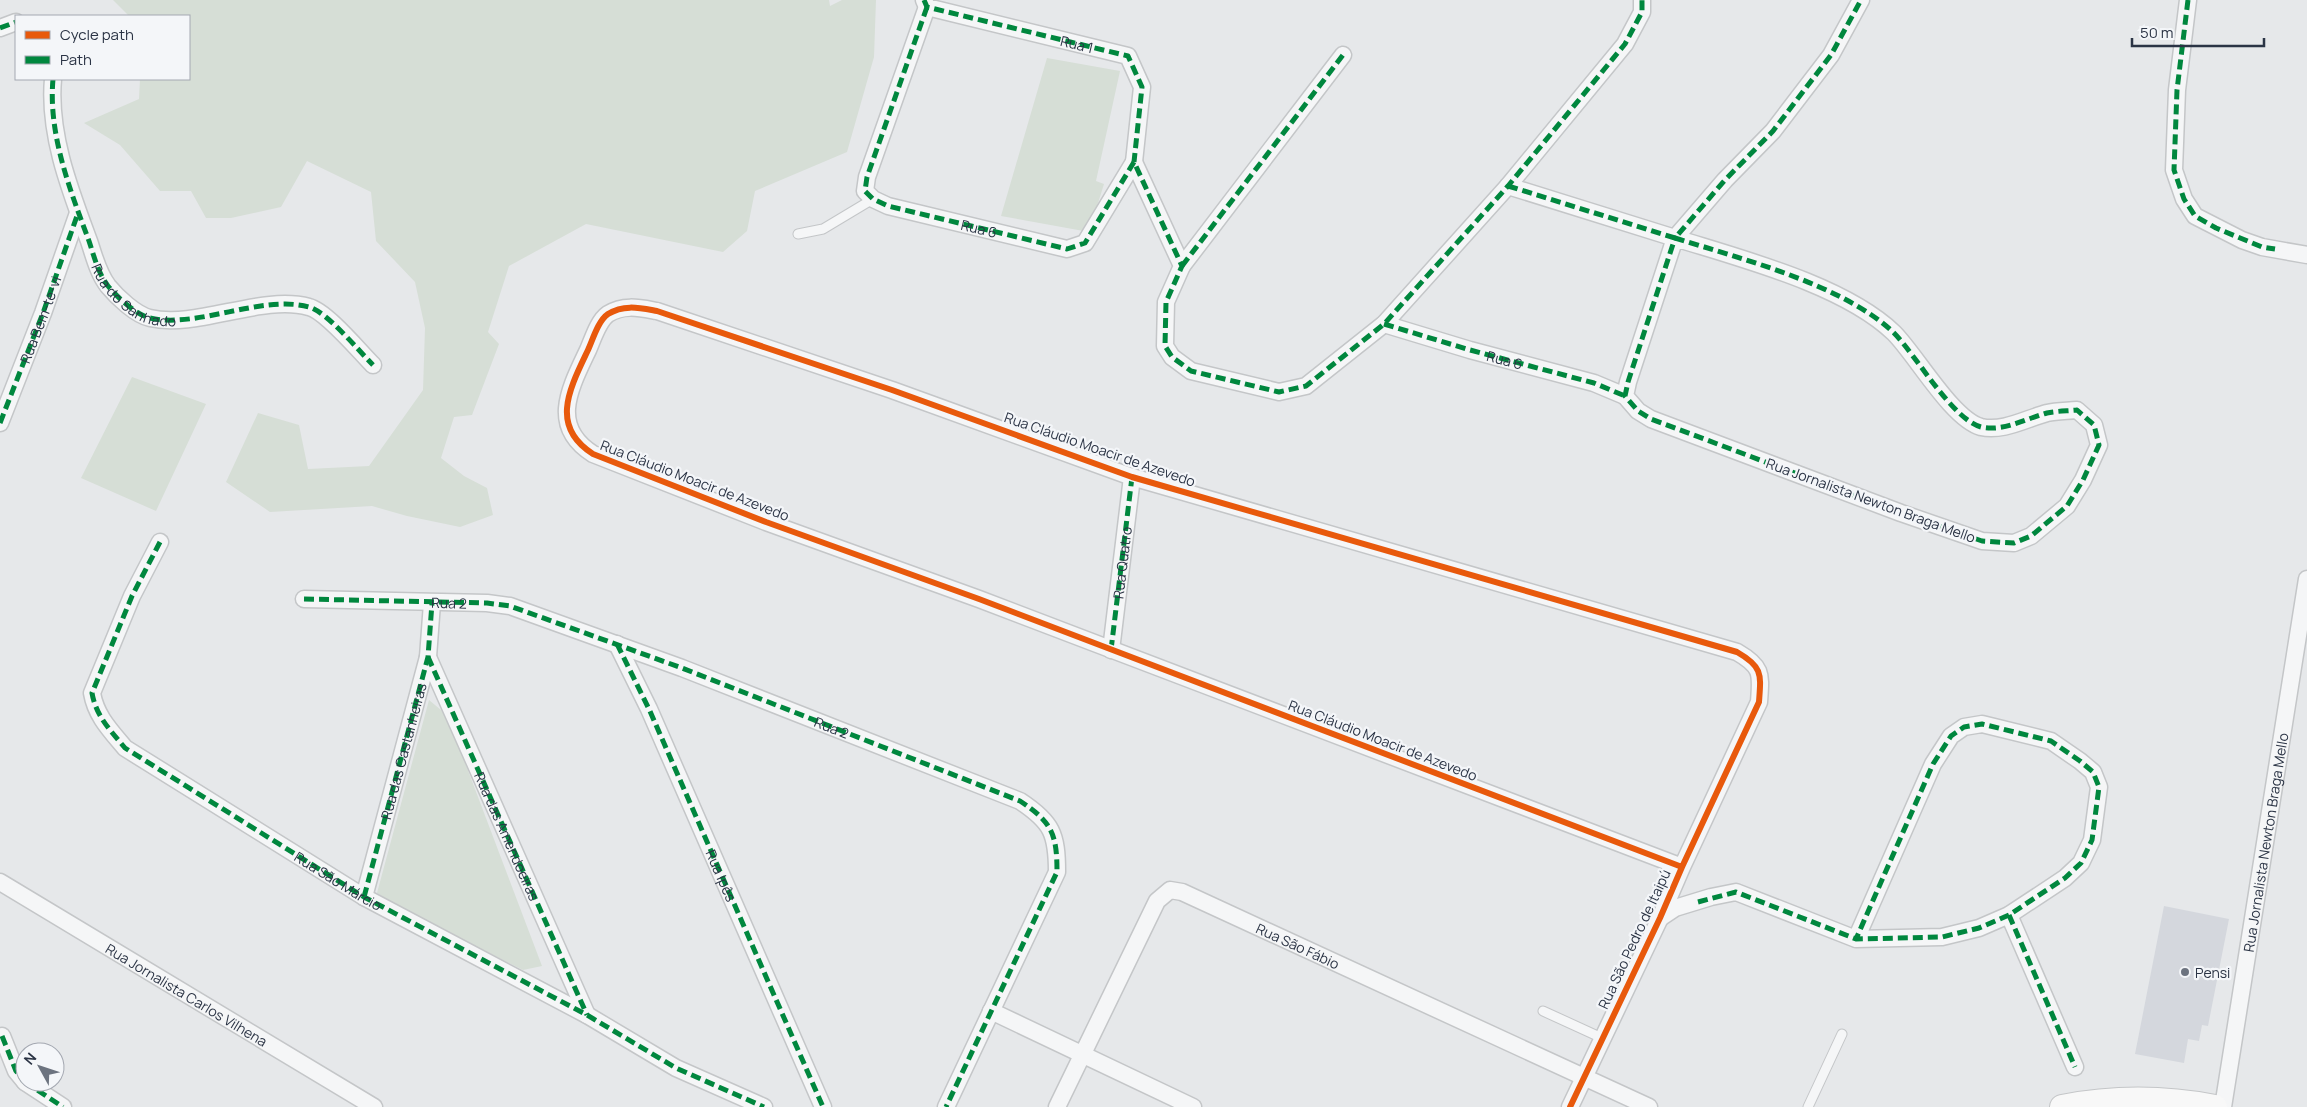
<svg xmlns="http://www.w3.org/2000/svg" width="2307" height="1107" font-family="Manrope,sans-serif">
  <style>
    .built { fill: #d4d7dd }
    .green { fill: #d6ded6 }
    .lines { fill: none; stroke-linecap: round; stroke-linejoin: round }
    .service-casing { stroke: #c4c6c8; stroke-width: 11 }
    .minor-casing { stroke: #c4c6c8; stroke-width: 19 }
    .secondary-casing { stroke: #c4c6c8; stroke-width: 26 }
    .service { stroke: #f5f6f7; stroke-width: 9 }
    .minor { stroke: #f5f6f7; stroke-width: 16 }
    .secondary { stroke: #f8f8f8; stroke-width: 24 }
    .quiet { stroke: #00873e; stroke-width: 5; stroke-dasharray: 10 5; stroke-linecap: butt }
    .cycleway-casing { stroke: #f4f6f9; stroke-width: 9 }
    .cycleway { stroke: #e8590c; stroke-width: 6 }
    .poi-dot { fill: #6c737f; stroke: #f4f6f9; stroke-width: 2 }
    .labels { text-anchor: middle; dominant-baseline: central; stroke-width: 4.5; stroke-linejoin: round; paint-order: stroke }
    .street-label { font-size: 14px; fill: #2b3445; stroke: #f4f6f9 }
    .poi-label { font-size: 14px; fill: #2b3445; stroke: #f4f6f9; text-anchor: start }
  </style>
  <rect width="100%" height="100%" fill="#e6e8ea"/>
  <path class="built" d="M 2164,906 L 2229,919 L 2208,1026 L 2202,1025 L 2199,1041 L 2188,1039 L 2184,1063 L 2135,1054 Z"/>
  <path class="green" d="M 113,0 L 829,0 L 830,6 L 842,0 L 876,0 L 874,57 L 847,152 L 755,191 L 747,231 L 723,252 L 586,224 L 509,266 L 488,332 L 499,344 L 472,415 L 454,417 L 441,458 L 464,476 L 487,488 L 493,515 L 460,527 L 407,516 L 372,506 L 270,512 L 226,482 L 258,413 L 299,425 L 308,469 L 369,466 L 423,390 L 425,328 L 415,282 L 376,241 L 371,192 L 307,161 L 281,207 L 231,218 L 206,218 L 191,191 L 160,191 L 120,145 L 84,123 L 139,99 L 140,79 L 189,79 L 189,16 L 129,16 Z
    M 1047,58 L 1120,71 L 1096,181 L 1104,184 L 1089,232 L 1001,216 Z
    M 132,377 L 206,404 L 156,511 L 81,478 Z
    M 429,700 L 447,715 L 542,966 L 523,970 L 394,905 L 377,893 Z"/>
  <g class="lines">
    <defs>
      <path id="service" d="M 798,234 L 823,229 L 873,199
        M 1543,1011 L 1602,1038
        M 1808,1107 L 1842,1034"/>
      <g id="minor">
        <path id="s1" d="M 924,0 L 927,7 L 1128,56 L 1142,87 L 1134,162"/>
        <path d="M 2188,0 L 2177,90 L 2174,170 L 2184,199 L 2195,216 L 2242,240 L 2262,247 L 2307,255"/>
        <path d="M 927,7 L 867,177 L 865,191 L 873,199 L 888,206 L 1067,249 L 1085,243 L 1134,162 L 1182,266 L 1166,302 L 1165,346 L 1172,357 L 1191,371 L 1279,392 L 1306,386 L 1384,324 L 1508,186 L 1625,44 L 1642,12 L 1642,0"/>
        <path d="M 0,28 L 16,22"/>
        <path d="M 53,79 C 48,134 70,190 89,241 C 94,256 98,273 108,286 C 117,297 136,315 150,318 C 197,329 262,294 309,307 C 326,311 359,351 373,365"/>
        <path d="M 1508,186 L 1675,238 L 1725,180 L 1773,131 L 1831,55 L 1861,0"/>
        <path d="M 1675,238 C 1742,259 1844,285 1894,333 C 1916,355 1952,419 1981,427 C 2003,432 2025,419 2047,413 C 2056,411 2067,411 2077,410 L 2094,425 L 2099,445 L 2083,480 L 2067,506 L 2031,536 L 2014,543 L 1982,541 L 1901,513 L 1651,419 L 1638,411 L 1625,396 L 1628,382 Z"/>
        <path d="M 1182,266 L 1343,55"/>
        <path d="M 1384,324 L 1470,350 L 1594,383 L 1625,396"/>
        <path d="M 0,423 L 43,313 L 78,213"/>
        <path d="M 160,542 L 132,596 L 92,693 C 96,716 110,730 125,748 L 364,897 L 587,1015 L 676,1068 L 764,1107"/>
        <path id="s2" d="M 304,599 L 487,603 L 510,606 L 682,668 L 1020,801 C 1052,822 1057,834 1057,872 L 946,1107"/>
        <path id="s3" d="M 617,644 L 649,709 L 823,1107"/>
        <path id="s4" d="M 1111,650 L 1132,477"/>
        <path d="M 428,657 L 587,1015"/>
        <path id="s5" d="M 0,882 L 374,1107"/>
        <path d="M 364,897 L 428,657 L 432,603"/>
        <path d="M 2009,915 L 2075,1067"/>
        <path d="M 1660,918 L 1675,908 L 1711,897 L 1736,892 L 1856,939 L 1942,937 L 1979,928 L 2009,915 L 2065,878 L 2081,863 L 2092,840 L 2099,787 L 2093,772 L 2080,761 L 2051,741 L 1982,724 L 1964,727 L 1951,736 L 1933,764 L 1856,939"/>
        <path d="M 991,1011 L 1193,1107"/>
        <path d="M 2,1036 L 16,1071 L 25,1082"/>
        <path d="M 25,1082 L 63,1107"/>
        <path id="s6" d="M 1057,1107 L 1157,901 L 1170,890 L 1182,892 L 1649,1107"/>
        <path d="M 1570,1107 L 1660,918 L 1682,867 L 1759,702 C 1761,674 1763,667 1737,652 L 1132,477 L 892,390 L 657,311 C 640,308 624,304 608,314 C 598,321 593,339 588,350 C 570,388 549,426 593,454 L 766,522 L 979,599 L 1682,867"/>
        <path id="s7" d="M 2223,1107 L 2307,579"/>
      </g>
      <path id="secondary" d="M 2062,1107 C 2113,1097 2163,1097 2215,1107"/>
    </defs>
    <use href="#service" class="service-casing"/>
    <use href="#minor" class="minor-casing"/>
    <use href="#secondary" class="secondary-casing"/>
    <use href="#service" class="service"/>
    <use href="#minor" class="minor"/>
    <use href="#secondary" class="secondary"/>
    <g class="quiet">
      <path d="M 924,0 L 927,7 L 1128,56 L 1142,87 L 1134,162"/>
      <path d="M 2188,0 L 2177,90 L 2174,170 L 2184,199 L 2195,216 L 2216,228 L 2262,247 L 2275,249"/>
      <path id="s8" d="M 927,7 L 867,177 L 865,191 L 873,199 L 888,206 L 1067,249 L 1085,243 L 1134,162 L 1182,266 L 1166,302 L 1165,346 L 1172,357 L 1191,371 L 1279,392 L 1306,386 L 1384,324 L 1508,186 L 1625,44 L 1642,12 L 1642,0"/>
      <path d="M 0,28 L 16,22"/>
      <path id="s9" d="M 53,79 C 48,134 70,190 89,241 C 94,256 98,273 108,286 C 117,297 136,315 150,318 C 197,329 262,294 309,307 C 326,311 359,351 373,365"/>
      <path d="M 1508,186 L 1675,238 L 1725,180 L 1773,131 L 1831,55 L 1861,0"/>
      <path d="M 1675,238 C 1742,259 1844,285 1894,333 C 1916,355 1952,419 1981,427 C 2003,432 2025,419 2047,413 C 2056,411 2067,411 2077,410 L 2094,425 L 2099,445 L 2083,480 L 2067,506 L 2031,536 L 2014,543 L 1982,541 L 1901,513 L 1651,419 L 1638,411 L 1625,396 L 1628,382 Z"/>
      <path d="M 1182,266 L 1343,55"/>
      <path id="s10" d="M 1384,324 L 1470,350 L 1594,383 L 1625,396"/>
      <path id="s11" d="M 0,423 L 43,313 L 78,213"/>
      <path id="s12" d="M 160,542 L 132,596 L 92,693 C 96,716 110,730 125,748 L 364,897 L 587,1015 L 676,1068 L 764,1107"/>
      <path d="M 304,599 L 487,603 L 510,606 L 682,668 L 1020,801 C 1052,822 1057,834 1057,872 L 946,1107"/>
      <path d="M 617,644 L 649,709 L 823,1107"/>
      <path d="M 1111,650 L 1132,477"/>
      <path id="s13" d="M 428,657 L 587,1015"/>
      <path id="s14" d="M 364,897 L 428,657 L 432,603"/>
      <path d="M 1698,902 L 1736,892 L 1856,939 L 1942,937 L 1979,928 L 2009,915 L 2065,878 L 2081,863 L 2092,840 L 2099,787 L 2093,772 L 2080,761 L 2051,741 L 1982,724 L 1964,727 L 1951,736 L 1933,764 L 1856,939"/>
      <path d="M 2009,915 L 2075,1067"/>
      <path d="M 2,1036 L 16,1071 L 25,1082"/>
      <path d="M 25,1082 L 63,1107"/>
    </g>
    <defs>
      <path id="cycleway" d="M 1570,1107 L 1660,918 L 1682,867 L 1759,702 C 1761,674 1763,667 1737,652 L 1132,477 L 892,390 L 657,311 C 640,308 624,304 608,314 C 598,321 593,339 588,350 C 570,388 549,426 593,454 L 766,522 L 979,599 L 1682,867"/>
    </defs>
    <use href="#cycleway" class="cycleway-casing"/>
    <use href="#cycleway" class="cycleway"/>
  </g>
  <circle class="poi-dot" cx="2185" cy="972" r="5"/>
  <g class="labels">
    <g class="street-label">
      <text stroke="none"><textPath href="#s1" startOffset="162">Rua 1</textPath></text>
      <text stroke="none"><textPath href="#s8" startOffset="316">Rua 6</textPath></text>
      <text stroke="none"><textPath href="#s9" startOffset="244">Rua do Sanhado</textPath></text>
      <text stroke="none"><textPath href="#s11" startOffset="111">Rua Bem-te-vi</textPath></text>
      <text stroke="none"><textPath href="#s10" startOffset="126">Rua 6</textPath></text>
      <text transform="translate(1100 449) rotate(19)">Rua Cláudio Moacir de Azevedo</text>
      <text transform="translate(695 480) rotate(21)">Rua Cláudio Moacir de Azevedo</text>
      <text transform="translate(1871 500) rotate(20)">Rua Jornalista Newton Braga Mello</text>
      <text stroke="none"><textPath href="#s4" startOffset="88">Rua Quatro</textPath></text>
      <text stroke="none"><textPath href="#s2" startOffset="145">Rua 2</textPath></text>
      <text stroke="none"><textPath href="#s2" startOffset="550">Rua 2</textPath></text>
      <text transform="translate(1383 740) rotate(21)">Rua Cláudio Moacir de Azevedo</text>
      <text stroke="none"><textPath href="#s14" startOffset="151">Rua das Castanheiras</textPath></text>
      <text stroke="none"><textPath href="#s13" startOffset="196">Rua das Amendoeiras</textPath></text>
      <text stroke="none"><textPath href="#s7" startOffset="268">Rua Jornalista Newton Braga Mello</textPath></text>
      <text stroke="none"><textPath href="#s3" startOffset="254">Rua Ipês</textPath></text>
      <text stroke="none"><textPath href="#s12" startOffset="482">Rua São Márcio</textPath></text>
      <text transform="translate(1634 939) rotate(-65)">Rua São Pedro de Itaipú</text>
      <text stroke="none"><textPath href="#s6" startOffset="386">Rua São Fábio</textPath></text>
      <text stroke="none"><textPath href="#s5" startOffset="218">Rua Jornalista Carlos Vilhena</textPath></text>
    </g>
    <g class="poi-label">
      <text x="2195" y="972">Pensi</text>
    </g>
  </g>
  <rect x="15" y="15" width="175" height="65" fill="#f4f6f9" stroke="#a4a8b1"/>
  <rect x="25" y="31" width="25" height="8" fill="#e8590c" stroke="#a4a8b1"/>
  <text x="60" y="40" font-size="15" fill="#2b3445">Cycle path</text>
  <rect x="25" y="56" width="25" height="8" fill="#00873e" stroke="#a4a8b1"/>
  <text x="60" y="65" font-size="15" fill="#2b3445">Path</text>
  <g transform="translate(40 1067) rotate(310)"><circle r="24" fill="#f4f6f9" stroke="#a4a8b1"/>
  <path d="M0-4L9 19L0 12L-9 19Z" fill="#6c737f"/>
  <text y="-8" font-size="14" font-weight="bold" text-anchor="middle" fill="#2b3445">N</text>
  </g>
  <path d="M2132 38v8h132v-8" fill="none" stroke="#2b3445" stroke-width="2.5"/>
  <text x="2140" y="38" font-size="15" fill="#2b3445" stroke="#f4f6f9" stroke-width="4" paint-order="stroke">50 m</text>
</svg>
